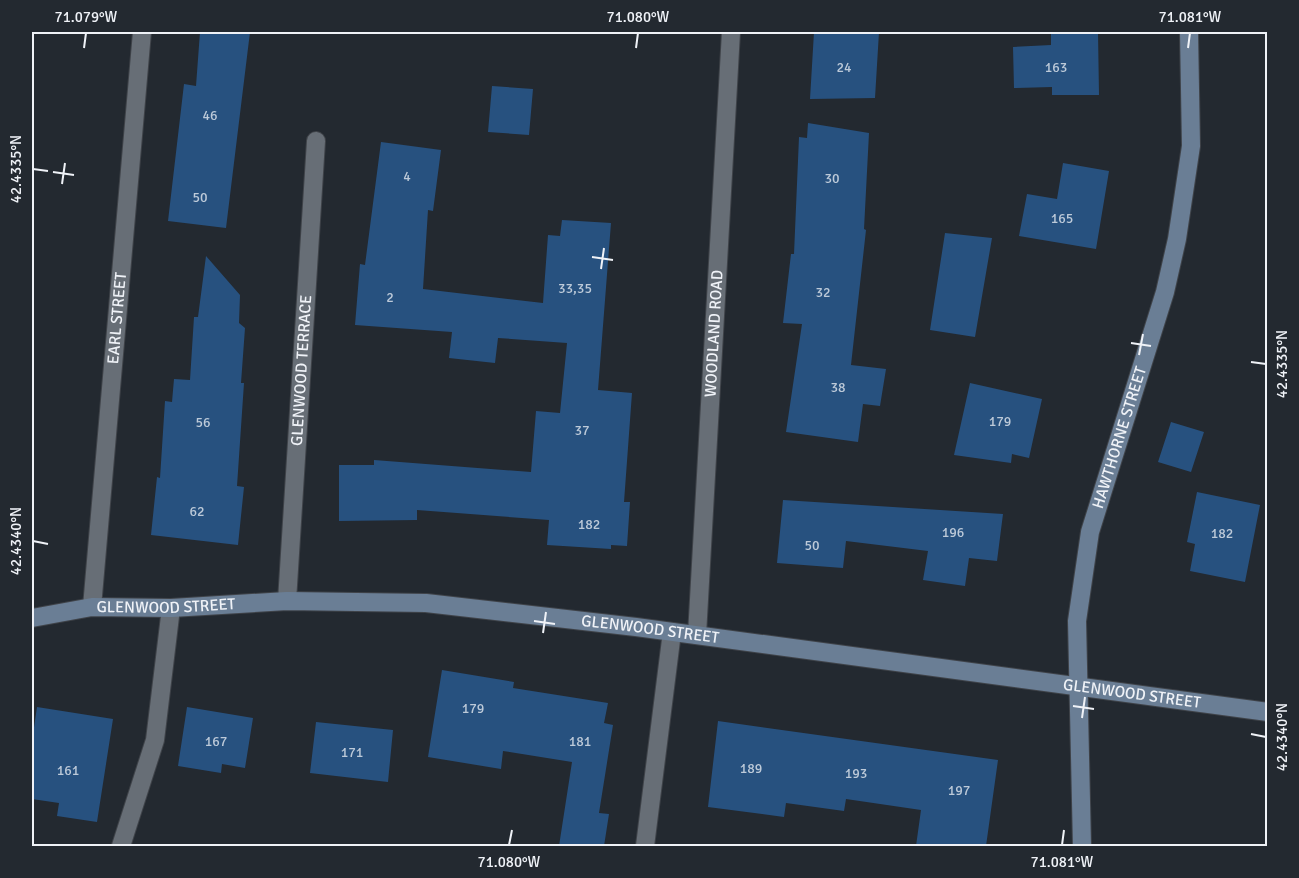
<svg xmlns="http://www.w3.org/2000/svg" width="1299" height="878" font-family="Signika,sans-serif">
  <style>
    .building { fill: #27517f }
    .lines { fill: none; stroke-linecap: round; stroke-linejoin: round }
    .lane-casing { stroke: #3f4349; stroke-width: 20 }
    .street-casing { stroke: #3f4349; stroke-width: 20 }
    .secondary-casing { stroke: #3f4349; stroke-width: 20 }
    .lane { stroke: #676e76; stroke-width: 18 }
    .street { stroke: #676e76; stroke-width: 18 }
    .secondary { stroke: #6a7e95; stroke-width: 18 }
    .ticks { fill: none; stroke: #eff2f7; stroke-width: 2 }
    .labels { text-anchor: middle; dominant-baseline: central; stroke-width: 4.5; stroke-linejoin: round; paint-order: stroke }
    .number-label { font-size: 14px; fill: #bdcad9 }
    .street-label { font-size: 16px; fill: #eff2f7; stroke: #232930 }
    .neatline { fill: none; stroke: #eff2f7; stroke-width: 2 }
    .ticks-label { font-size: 15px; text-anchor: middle; fill: #eff2f7 }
  </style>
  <rect width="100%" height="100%" fill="#232930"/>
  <path class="building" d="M 200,32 L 250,32 L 226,228 L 168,221 L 184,84 L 196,86 Z
    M 814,32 L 879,32 L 875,98 L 810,99 Z
    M 1051,32 L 1098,32 L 1099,95 L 1052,95 L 1052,87 L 1014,88 L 1013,47 L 1051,45 Z
    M 492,86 L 533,89 L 529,135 L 488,132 Z
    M 808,123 L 869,133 L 864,229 L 866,230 L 851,365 L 886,369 L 880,406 L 863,404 L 858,442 L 786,432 L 802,324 L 783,323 L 791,254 L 794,254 L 799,137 L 807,138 Z
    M 381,142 L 441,150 L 433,211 L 428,210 L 423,289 L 543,303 L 548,235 L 560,236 L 562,220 L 611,223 L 598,390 L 632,393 L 624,502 L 630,502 L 627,546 L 611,545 L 611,549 L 547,545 L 549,520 L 417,510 L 417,520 L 339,521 L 339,465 L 374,465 L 374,460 L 531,472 L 536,411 L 560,413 L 567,343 L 498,338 L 495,363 L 449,358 L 452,332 L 355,325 L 360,264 L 365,265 Z
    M 1063,163 L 1109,171 L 1096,249 L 1019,236 L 1027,194 L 1057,199 Z
    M 945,233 L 992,238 L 975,337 L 930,330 Z
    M 206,256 L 240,295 L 239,323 L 245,328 L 241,383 L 244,383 L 237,486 L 244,487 L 238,545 L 151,535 L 157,477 L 160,478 L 165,401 L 172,402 L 174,379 L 190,380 L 194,317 L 198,317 Z
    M 970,383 L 1042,399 L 1029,458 L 1012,454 L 1011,463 L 954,455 Z
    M 1171,422 L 1204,432 L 1191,472 L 1158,462 Z
    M 1197,492 L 1260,505 L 1245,582 L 1190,571 L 1195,544 L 1187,542 Z
    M 783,500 L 1003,514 L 997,561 L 969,558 L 965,586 L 923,580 L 928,551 L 846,541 L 843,568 L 777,563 Z
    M 442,670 L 514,682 L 513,688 L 608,703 L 604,723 L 613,725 L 599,813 L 609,814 L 604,846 L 559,846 L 572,762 L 503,751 L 501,769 L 428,757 Z
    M 37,707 L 113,719 L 97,822 L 57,816 L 59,803 L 32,799 L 32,741 Z
    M 187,707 L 253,718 L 245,768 L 222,764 L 221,773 L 178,766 Z
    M 718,721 L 998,760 L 986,846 L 916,846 L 921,810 L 846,799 L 844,811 L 786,803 L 784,817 L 708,807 Z
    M 316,722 L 393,730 L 388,782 L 310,773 Z"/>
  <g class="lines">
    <defs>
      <path id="lane" d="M 121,846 L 155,740 L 171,608"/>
      <g id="street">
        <path id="s1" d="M 287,601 L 316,141"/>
        <path id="s2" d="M 92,607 L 142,32"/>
        <path id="s3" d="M 697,635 L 731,32"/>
        <path d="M 645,846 L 672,632"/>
      </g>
      <g id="secondary">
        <path id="s4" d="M 32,618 L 92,607 L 171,608 L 287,601 L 426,603 L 636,627 L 1268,712"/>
        <path id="s5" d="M 1082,846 L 1077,621 L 1090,532 L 1165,292 L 1177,239 L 1191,146 L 1189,32"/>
      </g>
    </defs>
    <use href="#lane" class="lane-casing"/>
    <use href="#street" class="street-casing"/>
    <use href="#secondary" class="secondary-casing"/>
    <use href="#lane" class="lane"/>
    <use href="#street" class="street"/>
    <use href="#secondary" class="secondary"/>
  </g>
  <path class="ticks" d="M 84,48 L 86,33M 636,48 L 638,33M 1188,48 L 1190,33M 33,169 L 48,171M 53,172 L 74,175M 62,184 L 65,163M 592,257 L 613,260M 601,269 L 604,248M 1131,343 L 1151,346M 1139,355 L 1143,334M 1251,362 L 1266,364M 33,541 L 48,544M 534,621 L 555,624M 543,633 L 546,612M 1073,706 L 1094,709M 1082,718 L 1085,697M 1251,734 L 1266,737M 509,845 L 512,830M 1062,845 L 1064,830"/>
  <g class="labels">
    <g class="number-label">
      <text x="844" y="67">24</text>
      <text x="1056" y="67">163</text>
      <text x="210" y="115">46</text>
      <text x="407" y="176">4</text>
      <text x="832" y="178">30</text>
      <text x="200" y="197">50</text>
      <text x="1062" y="218">165</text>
      <text x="575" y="288">33,35</text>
      <text x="823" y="292">32</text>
      <text x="390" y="297">2</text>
      <text x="838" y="387">38</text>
      <text x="1000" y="421">179</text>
      <text x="203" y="422">56</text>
      <text x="582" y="430">37</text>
      <text x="197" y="511">62</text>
      <text x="589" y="524">182</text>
      <text x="953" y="532">196</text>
      <text x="1222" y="533">182</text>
      <text x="812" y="545">50</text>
      <text x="473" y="708">179</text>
      <text x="216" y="741">167</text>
      <text x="580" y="741">181</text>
      <text x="352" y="752">171</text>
      <text x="751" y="768">189</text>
      <text x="68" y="770">161</text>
      <text x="856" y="773">193</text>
      <text x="959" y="790">197</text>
    </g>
    <g class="street-label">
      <text stroke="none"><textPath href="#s2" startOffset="290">EARL STREET</textPath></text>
      <text stroke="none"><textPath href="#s3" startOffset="302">WOODLAND ROAD</textPath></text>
      <text stroke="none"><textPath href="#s1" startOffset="231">GLENWOOD TERRACE</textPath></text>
      <text stroke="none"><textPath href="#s5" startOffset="414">HAWTHORNE STREET</textPath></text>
      <text stroke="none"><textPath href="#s4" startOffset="135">GLENWOOD STREET</textPath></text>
      <text stroke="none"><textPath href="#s4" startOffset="621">GLENWOOD STREET</textPath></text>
      <text stroke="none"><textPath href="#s4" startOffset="1107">GLENWOOD STREET</textPath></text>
    </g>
  </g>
  <rect width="1299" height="878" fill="none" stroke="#232930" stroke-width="66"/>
  <rect x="33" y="33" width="1233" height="812" class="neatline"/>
  <g class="ticks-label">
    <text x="86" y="22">71.079°W</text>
    <text x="638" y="22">71.080°W</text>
    <text x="1190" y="22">71.081°W</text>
    <text transform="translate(16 169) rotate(-90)" y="5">42.4335°N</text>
    <text transform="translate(1282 364) rotate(-90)" y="5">42.4335°N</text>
    <text transform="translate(16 541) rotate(-90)" y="5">42.4340°N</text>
    <text transform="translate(1282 737) rotate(-90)" y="5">42.4340°N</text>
    <text x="509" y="867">71.080°W</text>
    <text x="1062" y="867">71.081°W</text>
  </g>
</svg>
